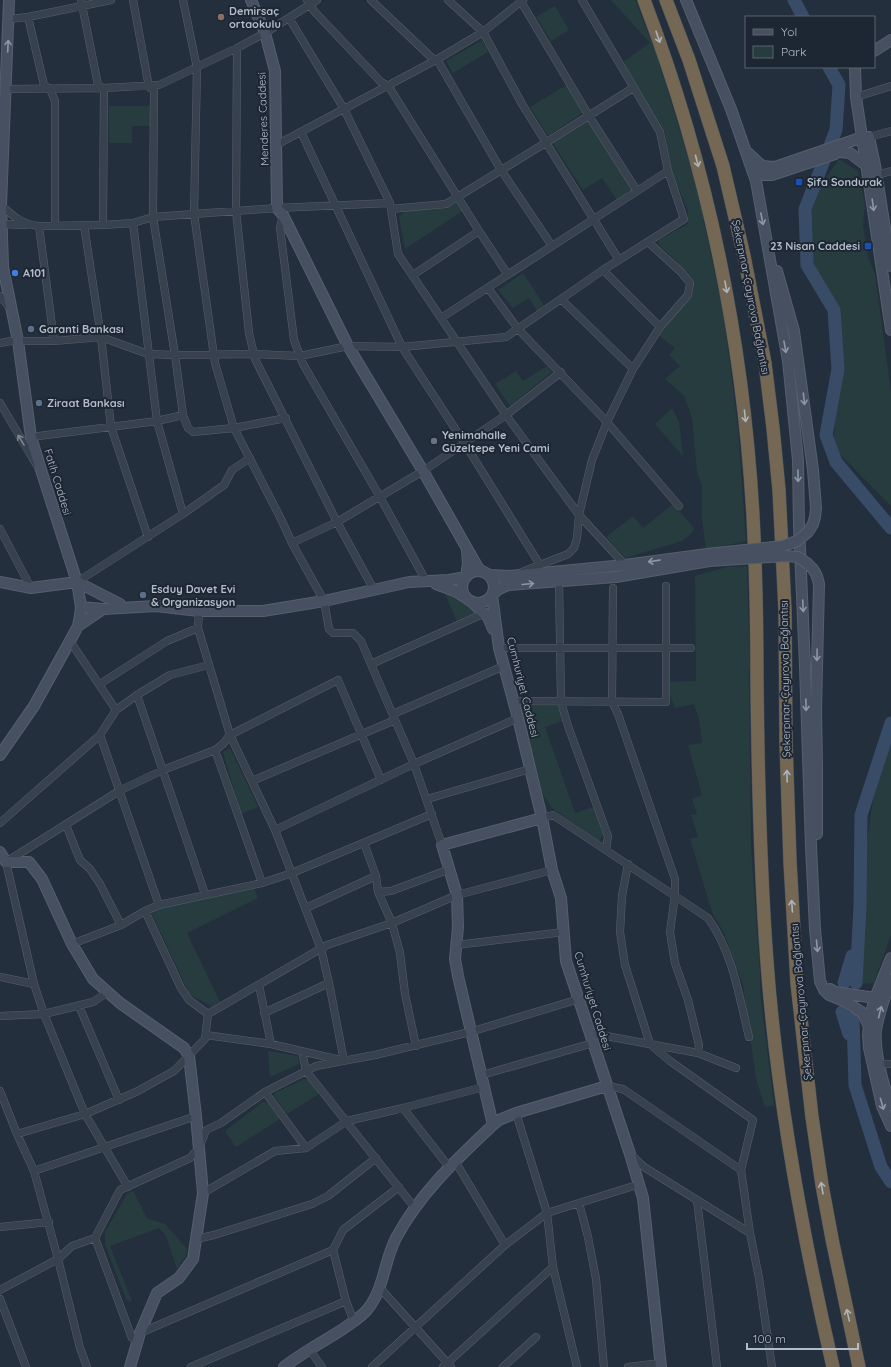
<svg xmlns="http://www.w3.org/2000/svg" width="891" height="1367" font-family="Quicksand,sans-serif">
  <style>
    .green { fill: #263c3f }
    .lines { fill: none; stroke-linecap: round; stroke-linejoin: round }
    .river { stroke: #394c67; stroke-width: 13 }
    .street-casing { stroke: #565f6c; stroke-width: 8 }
    .secondary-casing { stroke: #565f6c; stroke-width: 12 }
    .highway-casing { stroke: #434c59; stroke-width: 14 }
    .street { stroke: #38414e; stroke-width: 7 }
    .secondary { stroke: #465061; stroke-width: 10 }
    .highway { stroke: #746855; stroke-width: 13 }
    .secondary-bridge-casing { stroke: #565f6c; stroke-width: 12; stroke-linecap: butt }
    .secondary-bridge { stroke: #465061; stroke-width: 10 }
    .oneway { stroke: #aeb4bd }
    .oneway2 { stroke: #8e96a5 }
    .oneway3 { stroke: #7c8592 }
    .education-dot { fill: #8d6e63; stroke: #1d2633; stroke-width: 1.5 }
    .transit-dot { fill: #1a4fb4; stroke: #1d2633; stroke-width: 1.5 }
    .shop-dot { fill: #3f7fe0; stroke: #1d2633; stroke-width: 1.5 }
    .service-dot { fill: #5c6f8a; stroke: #1d2633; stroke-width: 1.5 }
    .worship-dot { fill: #6b7280; stroke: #1d2633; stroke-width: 1.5 }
    .labels { text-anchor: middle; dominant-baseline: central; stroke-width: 4; stroke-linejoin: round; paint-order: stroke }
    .poi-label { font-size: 11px; font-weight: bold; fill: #b4bcc9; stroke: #1d2633; text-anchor: start }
    .street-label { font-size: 11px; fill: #b4bcc9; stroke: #1d2633 }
  </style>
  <rect width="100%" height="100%" fill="#242f3e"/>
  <path class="green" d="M 611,0 L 635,0 L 656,53 L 687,154 L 698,194 L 717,283 L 724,317 L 738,428 L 746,541 L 706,550 L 702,519 L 702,485 L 697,473 L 692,418 L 684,396 L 665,379 L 680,366 L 669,355 L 675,348 L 658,335 L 691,297 C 702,281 669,255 658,244 L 659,240 L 688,224 L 688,211 L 671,171 L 665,132 L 623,62 L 650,43 Z
    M 555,6 L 569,30 L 551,41 L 536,17 Z
    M 482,40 L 488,52 L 453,73 L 446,61 Z
    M 568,84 L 584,112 L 548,136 L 530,107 Z
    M 109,106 L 150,106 L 150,126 L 132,126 L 132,143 L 109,143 Z
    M 588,120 L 633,190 L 617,200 L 602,178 L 583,190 L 552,142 Z
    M 839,159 L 858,171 L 865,205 L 863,226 L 868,257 L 875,274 L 891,392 L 891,506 L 833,447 L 839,373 L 838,324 L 830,292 L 812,263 L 809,226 L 815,194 Z
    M 459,202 L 464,210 L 405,249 L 399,217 L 405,211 L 447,208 Z
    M 523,273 L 544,305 L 537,311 L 529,298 L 513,308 L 498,290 Z
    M 547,366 L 552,372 L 510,406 L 495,384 L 516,371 L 523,381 Z
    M 672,408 L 679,422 L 683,456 L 655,424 Z
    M 673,504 L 694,528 L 692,533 L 682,541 L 625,558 L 606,537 L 633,516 L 643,528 Z
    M 747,566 L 750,668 L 749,670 L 751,847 L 760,972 L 760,991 L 774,1106 L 765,1107 L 756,1079 L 743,985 L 724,933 L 712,912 L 690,839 L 698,837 L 691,815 L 697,814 L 692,799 L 702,795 L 688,745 L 702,743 L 699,719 L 694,704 L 675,708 L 670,696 L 668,682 L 696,681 L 695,576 L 727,567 Z
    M 444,592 L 472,605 L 478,612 L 457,622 Z
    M 524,705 L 558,706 L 563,721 L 545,727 L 575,813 L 594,807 L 604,834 L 599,841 L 553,809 L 543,795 L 521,708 Z
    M 891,731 L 891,935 L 874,983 L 860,984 L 864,926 L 864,862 L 874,793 Z
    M 230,748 L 258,807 L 241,814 L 223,752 Z
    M 254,888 L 258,898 L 187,933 L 220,1002 L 213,1007 L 190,995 L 151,912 L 161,908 Z
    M 268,1051 L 298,1056 L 299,1064 L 270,1077 Z
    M 304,1079 L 309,1080 L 319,1094 L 287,1114 L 274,1096 L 275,1093 Z
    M 263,1102 L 268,1103 L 280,1119 L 236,1147 L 225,1131 Z
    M 133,1191 L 147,1218 L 165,1224 L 187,1249 L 186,1256 L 177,1269 L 166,1236 L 159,1228 L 110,1246 L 132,1301 L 130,1302 L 126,1299 L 105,1244 L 105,1232 L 127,1194 Z"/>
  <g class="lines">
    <path class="river" d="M 794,0 L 803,17
      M 829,67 L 839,85 L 836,130 L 805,209 L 807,265 L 834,310 L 838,369 L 826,435 L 836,462 L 891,528
      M 844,983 L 852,956
      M 856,983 L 860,906 L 861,815 L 891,723
      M 842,1012 L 849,1034
      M 853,1017 L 855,1085 L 881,1167 L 891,1182"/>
    <defs>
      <path id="street" d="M 81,0 L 98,85 L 104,88 L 103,225
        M 133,0 L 149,87 L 154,90 L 153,217 L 175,355 L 183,415
        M 183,0 L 197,68 L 194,214 L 215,363 L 234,428 L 280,517 L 292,543 L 324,601 L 329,629 L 333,633 L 353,633 L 361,641 L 414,764 L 442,845
        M 307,0 L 314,11 L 381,82 L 388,86 L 391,90 L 479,231 L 508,275
        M 371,0 L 432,58 L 438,61 L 501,170 L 552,246
        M 448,0 L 483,32 L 522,104 L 619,260
        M 520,0 L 589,116 L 637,191
        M 28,17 L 44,85 L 50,89 L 55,101 L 55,226
        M 289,18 L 344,109 L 390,203 L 398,254 L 506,415 L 579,515 L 625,565
        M 9,19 L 28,17 L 111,0
        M 237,48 L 236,211 L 249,333 L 255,359 L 337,522 L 374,590
        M 6,89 L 104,88 L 159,85 L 237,48 L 265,33 L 317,0
        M 856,97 L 891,86
        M 301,132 L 402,347 L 465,444 L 540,565
        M 869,137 L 891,131
        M 276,145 L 436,60 L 483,32 L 523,0
        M 877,175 L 891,171
        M 1,205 C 14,217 21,224 39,226 L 103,225 L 133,223 L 153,217 L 277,208 L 390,203
        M 391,209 L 446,204 L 547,142 L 633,88
        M 283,215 L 280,228 L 294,340 L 303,364 L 380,497 L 426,581
        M 133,223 L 157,421 L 183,514
        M 1,224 L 26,225
        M 84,225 L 101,337 L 111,427 L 148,537
        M 39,226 L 54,341
        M 603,270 L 660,327
        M 413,275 L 479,231
        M 488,288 L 518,329 L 607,422 L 679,506
        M 0,296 L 10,308
        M 561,299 L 633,369
        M 441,318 L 668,171
        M 0,343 L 11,341 L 54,341 L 101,337 L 148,354 L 175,355 L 254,354 L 300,356 L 348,346 L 402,347 L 506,337 L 603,270 L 684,219 L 668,171 L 660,132 L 582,0
        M 0,403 L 36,464
        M 31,437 L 157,421 L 183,415 L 188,428 L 193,432 L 234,428 L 286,418
        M 0,529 L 31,588
        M 292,543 L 337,522 L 423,471 L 506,415 L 561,372
        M 522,572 L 568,554 L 574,548 L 577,538 L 579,515 L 592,460 L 607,422 L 633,369 L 660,327 L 688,295 L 690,283 L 681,272 L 648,242
        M 559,581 L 561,702 L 568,726 L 608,836 L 606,850
        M 77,582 L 183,514 L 224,485 L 232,470 L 250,458
        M 613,588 L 612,702 L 618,714 L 675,879 L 675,895 L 670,932 L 675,963 L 688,1000 L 699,1045 L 698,1053
        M 199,611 L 198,628 L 230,735 L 275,830 L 321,949 L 329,983 L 344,1061
        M 70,641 L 116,710
        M 499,648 L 691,648
        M 371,664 L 485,613
        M 100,684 L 167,641 L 198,628
        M 137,695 L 205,894
        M 514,701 L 666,702 L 666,586
        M 393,714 L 504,666
        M 100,735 L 159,905
        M 215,750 L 262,883
        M 252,781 L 395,720
        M 427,799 L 530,769
        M 542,818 L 553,815 L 708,918 C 733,953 739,996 749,1037
        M 0,823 L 100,735 L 116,710 L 137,695 L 170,675 L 209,665
        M 66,825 L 80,860 L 90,869 L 100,884 L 121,925
        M 275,830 L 414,764 L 518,718
        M 364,843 L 376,876 L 378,892 L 392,923 L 400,953 L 405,994 L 416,1046
        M 628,864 L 622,896 L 620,932 L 625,965 L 650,1044 L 670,1061 L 753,1120 L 741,1170 L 750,1233 L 759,1278 L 772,1367
        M 378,892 L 391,891 L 450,869
        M 306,908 L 376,876
        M 72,944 L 121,925 L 145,911 L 159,905 L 262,883 L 292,873 L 432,814
        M 456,945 L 564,932
        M 0,977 L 34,984
        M 259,985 L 271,1044
        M 79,1006 L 119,1100
        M 264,1013 L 329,983
        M 208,1014 L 327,945 L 392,923 L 457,895 L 552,870
        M 0,1016 L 44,1014 L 93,1002 L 108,992
        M 590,1033 L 698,1053 L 736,1068
        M 206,1035 L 271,1044 L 340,1060
        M 302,1051 L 306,1071 L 415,1208
        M 879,1064 L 891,1064
        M 482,1075 L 593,1043
        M 607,1086 L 623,1089 L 741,1170
        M 0,1091 L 17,1134 L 34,1171 L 58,1259 L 80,1348 L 87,1367
        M 265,1092 L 306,1148
        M 403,1108 L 449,1167
        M 516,1113 L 547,1213 L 553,1267 L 577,1367
        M 17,1134 L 85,1114 L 136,1092 L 174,1071 L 205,1039 L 208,1014 L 189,1000 L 181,988 L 145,911
        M 630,1154 L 644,1167 L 750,1233
        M 455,1161 L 505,1245
        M 34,1171 L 196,1116
        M 128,1187 L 85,1114 L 44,1014 L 34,984 L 6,862 L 119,791 L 163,770 L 215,750 L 223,744 L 230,735 L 338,680 L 381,780
        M 203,1193 L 275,1151 L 306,1148 L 347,1121 L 403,1108 L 484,1087
        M 697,1200 L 717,1367
        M 579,1203 L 588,1237 L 596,1279 L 604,1367
        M 0,1227 L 49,1222
        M 196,1239 L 214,1235 L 312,1204 L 328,1196 L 376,1158
        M 380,1288 L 451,1367
        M 0,1290 L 58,1259 L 72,1246 L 95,1238
        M 0,1299 L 26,1367
        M 354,1322 L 346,1301 L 333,1250 L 343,1230 L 399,1187
        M 140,1333 L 333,1250
        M 138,1342 L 132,1338 L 95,1238 L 120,1190 L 190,1158 L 199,1148 L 206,1130 L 221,1123 L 265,1092 L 316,1066 L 375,1055 L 470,1032 L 579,999
        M 309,1349 L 322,1367
        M 191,1367 L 346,1301
        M 372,1367 L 505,1245 L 547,1213 L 640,1184
        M 443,1367 L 553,1267
        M 503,1367 L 536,1337
        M 628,1367 L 661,1363"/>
      <path id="secondary" d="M 251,0 L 265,33 L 275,71 L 277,208 L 283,215 L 348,346 L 423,471 L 477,566 L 480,570 L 490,575 L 510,576 L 625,565 L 707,554
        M 686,0 L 731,109 L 756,181 L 788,361 L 798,460 L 799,526 L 805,666 L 811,846 L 815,929 L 820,981 L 824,990 L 829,995 L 846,1002 L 863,1013 L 869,1027
        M 874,51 L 891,40
        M 855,67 L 856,97 L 891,330
        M 840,152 L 850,153 L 867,166
        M 748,153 L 762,166 L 775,167 L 863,137 L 869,137 L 875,165 L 891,266
        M 752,170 L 764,175 L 772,175 L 835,154
        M 777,271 L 794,331 L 813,470 L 816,508 L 815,517 L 813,524 L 808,532
        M 808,564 C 815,570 817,575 819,584 L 816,710 L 817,765 L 817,834
        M462 587a16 16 0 1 1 32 0a16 16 0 1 1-32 0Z
        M 0,582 L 31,588 L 77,582
        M 77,582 L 120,604
        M 436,584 L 455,591 L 466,598
        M 472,602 L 488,617 L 493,629
        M 81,607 L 103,609 L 156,606 L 199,611 L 263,611 L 324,601 L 409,582 L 449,580 L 466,577 L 468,563 L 467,551
        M 78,626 L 103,609
        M 0,755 L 34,706 L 70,641 L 78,626 L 80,616 L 81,607 L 77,582 L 42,473 L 31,437 L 18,341 L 3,267 L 1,205 L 9,0
        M 0,852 L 6,862 L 29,862 L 42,879 L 72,944 L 93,979 L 120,1003 L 184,1048 L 189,1056 L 196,1116 L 203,1193 L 193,1259 L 179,1278 L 157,1293 L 140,1333 L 130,1367
        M 891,958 L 875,998 L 870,1016 L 868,1035 L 869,1048 L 882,1106 L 891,1126
        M 891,980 C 885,996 879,1012 876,1030 C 874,1050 883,1086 891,1105
        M 830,989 L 835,992 L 875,998 L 881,997
        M 493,1125 L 458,976 L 455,959 L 458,927 L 457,895 L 442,845 L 542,818
        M 284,1367 C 303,1352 323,1342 343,1329 C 351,1323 360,1318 367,1310 C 384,1290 384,1261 396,1238 C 420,1193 457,1159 493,1125 L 499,1120 L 516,1113 L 607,1086
        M 661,1367 L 643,1198 L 630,1154 L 566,961 L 561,898 L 552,870 L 542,818 L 518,718 L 499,648 L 492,595 L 499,589 L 508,585 L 616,577 L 709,561"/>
      <path id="highway" d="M 644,0 C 707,165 743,339 753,516 C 756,572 757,627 757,683 C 758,776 760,869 767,962 C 777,1099 802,1233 833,1367
        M 666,0 L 689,60 L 723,166 L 744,256 L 765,363 L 773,428 L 779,490 L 785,610 L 786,742 L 790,862 L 797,983 L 812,1117 L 822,1185 L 832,1239 L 859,1367"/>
    </defs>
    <use href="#street" class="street-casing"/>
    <use href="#secondary" class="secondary-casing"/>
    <use href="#highway" class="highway-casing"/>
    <use href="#street" class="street"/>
    <use href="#secondary" class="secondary"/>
    <use href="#highway" class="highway"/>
    <defs>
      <path id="secondary-bridge" d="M 707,554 L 783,546 L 797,541 L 808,532
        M 709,561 L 786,556 L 798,557 L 808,564"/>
    </defs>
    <use href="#secondary-bridge" class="secondary-bridge-casing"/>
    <use href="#secondary-bridge" class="secondary-bridge"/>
  </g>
  <defs><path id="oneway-shaft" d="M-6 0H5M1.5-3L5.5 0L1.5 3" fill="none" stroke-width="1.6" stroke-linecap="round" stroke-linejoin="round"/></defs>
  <g class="oneway">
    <use href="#oneway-shaft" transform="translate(658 37) rotate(71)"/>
    <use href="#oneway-shaft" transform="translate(697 161) rotate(75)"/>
    <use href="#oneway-shaft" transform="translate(726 287) rotate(79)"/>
    <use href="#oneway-shaft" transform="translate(745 416) rotate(84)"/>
    <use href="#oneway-shaft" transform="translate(787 776) rotate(-92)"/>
    <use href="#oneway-shaft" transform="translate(792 906) rotate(-94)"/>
    <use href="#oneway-shaft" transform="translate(822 1188) rotate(-100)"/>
    <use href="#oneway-shaft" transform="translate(848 1315) rotate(-103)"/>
  </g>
  <g class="oneway2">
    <use href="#oneway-shaft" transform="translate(8 46) rotate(-87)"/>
    <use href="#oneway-shaft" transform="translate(873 205) rotate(82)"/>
    <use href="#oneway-shaft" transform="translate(762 219) rotate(79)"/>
    <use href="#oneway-shaft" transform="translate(785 347) rotate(80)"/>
    <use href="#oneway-shaft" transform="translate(804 399) rotate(83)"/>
    <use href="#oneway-shaft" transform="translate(798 476) rotate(89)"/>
    <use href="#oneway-shaft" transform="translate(654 561) rotate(172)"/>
    <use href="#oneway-shaft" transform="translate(528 584) rotate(-5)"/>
    <use href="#oneway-shaft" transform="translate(803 606) rotate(87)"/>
    <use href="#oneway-shaft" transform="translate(817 655) rotate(91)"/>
    <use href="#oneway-shaft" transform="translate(806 705) rotate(89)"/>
    <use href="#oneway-shaft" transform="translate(817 946) rotate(85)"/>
    <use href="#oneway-shaft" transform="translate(880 1012) rotate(-76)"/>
    <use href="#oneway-shaft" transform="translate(882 1104) rotate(74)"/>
  </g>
  <use class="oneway3" href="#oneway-shaft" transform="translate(21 440) rotate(-121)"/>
  <circle class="education-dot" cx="221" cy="17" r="4"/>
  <g class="transit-dot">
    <rect x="795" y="178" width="8" height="8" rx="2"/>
    <rect x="864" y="242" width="8" height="8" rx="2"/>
  </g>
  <circle class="shop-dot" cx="15" cy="273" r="4"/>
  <g class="service-dot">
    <circle cx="31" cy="329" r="4"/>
    <circle cx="39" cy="403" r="4"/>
    <circle cx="143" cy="595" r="4"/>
  </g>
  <circle class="worship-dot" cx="434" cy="441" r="4"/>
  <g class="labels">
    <g class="poi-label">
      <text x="229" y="11">Demirsaç<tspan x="229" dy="13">ortaokulu</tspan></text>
      <text x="807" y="182">Şifa Sondurak</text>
      <text x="860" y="246" text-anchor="end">23 Nisan Caddesi</text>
      <text x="23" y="273">A101</text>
      <text x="39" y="329">Garanti Bankası</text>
      <text x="47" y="403">Ziraat Bankası</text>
      <text x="442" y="435">Yenimahalle<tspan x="442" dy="13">Güzeltepe Yeni Cami</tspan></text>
      <text x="151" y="589">Esduy Davet Evi<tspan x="151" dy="13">&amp; Organizasyon</tspan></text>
    </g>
    <g class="street-label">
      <text transform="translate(263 119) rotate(-92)">Menderes Caddesi</text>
      <text transform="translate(751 297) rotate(79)">Şekerpınar-Çayırova Bağlantısı</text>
      <text transform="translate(58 482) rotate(73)">Fatih Caddesi</text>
      <text transform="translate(785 679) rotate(-91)">Şekerpınar-Çayırova Bağlantısı</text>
      <text transform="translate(523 687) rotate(76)">Cumhuriyet Caddesi</text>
      <text transform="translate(593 1001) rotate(73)">Cumhuriyet Caddesi</text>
      <text transform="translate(801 1002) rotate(-95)">Şekerpınar-Çayırova Bağlantısı</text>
    </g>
  </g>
  <rect x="745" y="16" width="130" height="52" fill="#1d2633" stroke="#59626f"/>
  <rect x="753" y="29" width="20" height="6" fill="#465061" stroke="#59626f"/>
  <text x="781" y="36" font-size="12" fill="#b4bcc9">Yol</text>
  <rect x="753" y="46" width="20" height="12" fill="#263c3f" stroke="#59626f"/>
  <text x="781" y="56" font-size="12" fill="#b4bcc9">Park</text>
  <path d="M747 1343v6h111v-6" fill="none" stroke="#b4bcc9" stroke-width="2"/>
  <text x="753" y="1343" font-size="12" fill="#b4bcc9" stroke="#1d2633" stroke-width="3" paint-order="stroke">100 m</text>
</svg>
